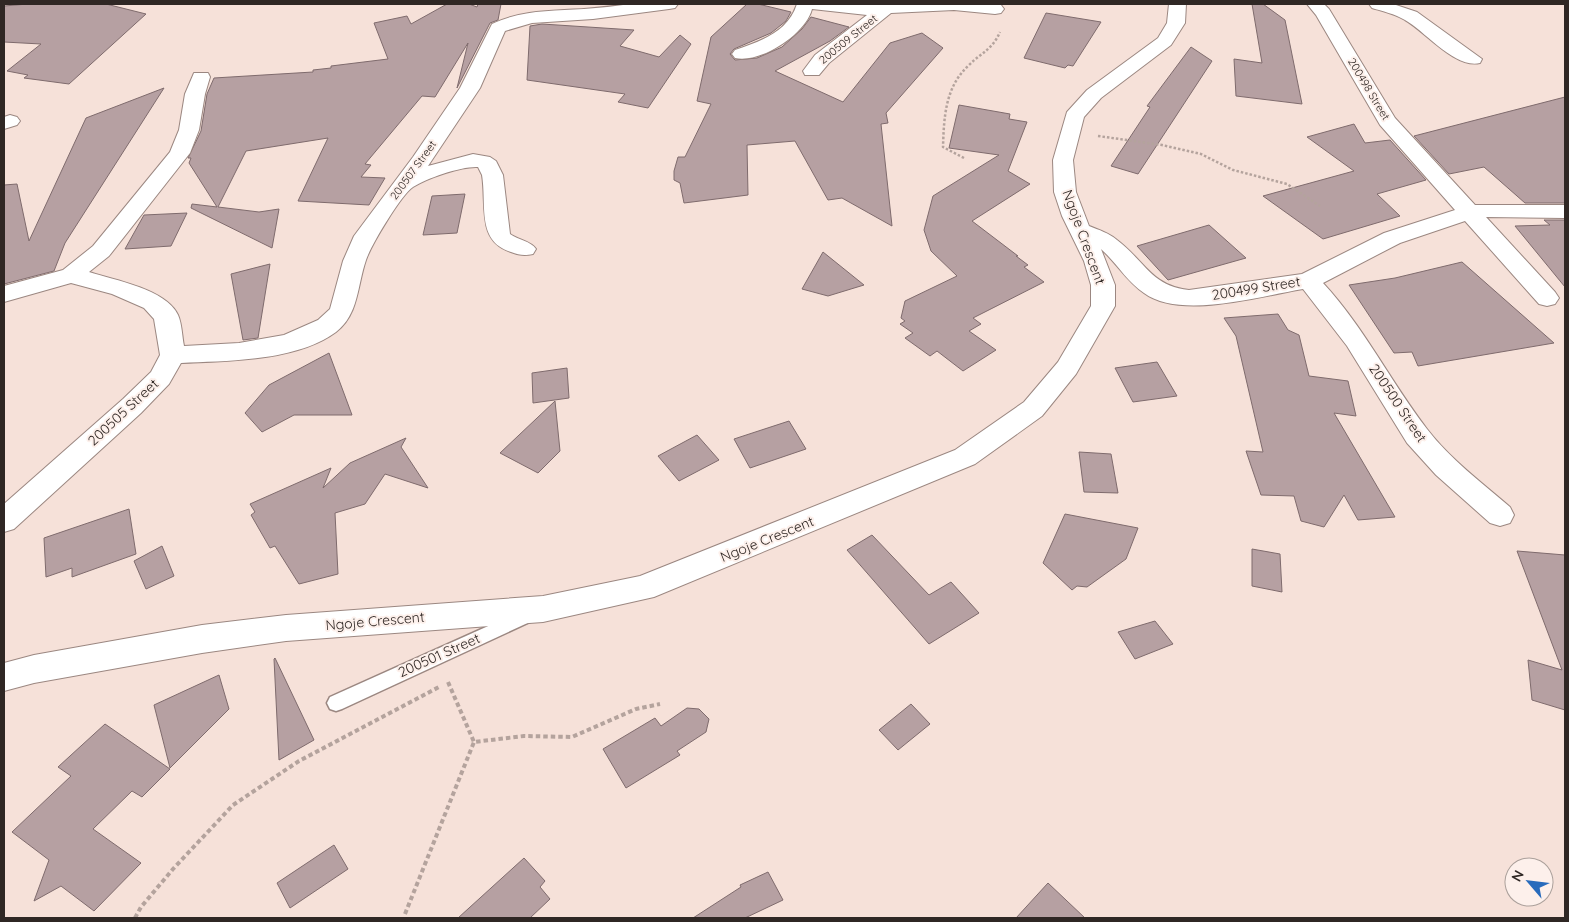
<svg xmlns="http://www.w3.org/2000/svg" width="1569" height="922" font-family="Quicksand,sans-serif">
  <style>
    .building { fill: #b6a0a2; stroke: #7f6b6d }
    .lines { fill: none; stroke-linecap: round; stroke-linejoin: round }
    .service-casing { stroke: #9b8781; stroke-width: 3 }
    .minor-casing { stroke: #9b8781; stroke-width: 2 }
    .path-far1 { stroke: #b4a39d; stroke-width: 2.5; stroke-dasharray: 2.5 2; stroke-linecap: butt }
    .path { stroke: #b4a39d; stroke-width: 4; stroke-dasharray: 4.5 3; stroke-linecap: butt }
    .service { fill: #fff; fill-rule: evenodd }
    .minor { fill: #fff; fill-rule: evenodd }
    .labels { text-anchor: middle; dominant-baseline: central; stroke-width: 4; stroke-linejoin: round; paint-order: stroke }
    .far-street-label { font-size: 11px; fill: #2f2724; stroke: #fdf0eb }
    .street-label { font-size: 14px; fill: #2f2724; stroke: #fdf0eb }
  </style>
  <rect width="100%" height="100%" fill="#f6e1d9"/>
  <path class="building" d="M 28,4 L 106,4 L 146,14 L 69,84 L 24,78 L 28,75 L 7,71 L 41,44 L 4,42 L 4,6 Z
    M 447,4 L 469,4 L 477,7 L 478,4 L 501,4 L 498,20 L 490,23 L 457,88 L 468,43 L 435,97 L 422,96 L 365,164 L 371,165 L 361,177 L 385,178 L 369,205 L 298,201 L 328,138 L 246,151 L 218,207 L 259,212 L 279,209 L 272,248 L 191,208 L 192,204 L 217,207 L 189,163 L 191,158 L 188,158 L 201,131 L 207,94 L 214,78 L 313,72 L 313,70 L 331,68 L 331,66 L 388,59 L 374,23 L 407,16 L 411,24 Z
    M 747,4 L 758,4 L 791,12 L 786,21 L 771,33 L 734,49 L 730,54 L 735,60 L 757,58 L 782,47 L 802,29 L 811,17 L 849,27 L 830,41 L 775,71 L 843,102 L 890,43 L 922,33 L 943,48 L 886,113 L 888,123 L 881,124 L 892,226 L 842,198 L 828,200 L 795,141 L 747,145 L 748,195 L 684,203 L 680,183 L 674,180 L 674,171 L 678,157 L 685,157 L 711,104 L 697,101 L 711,37 Z
    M 1252,4 L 1263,4 L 1285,20 L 1302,104 L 1236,96 L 1234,59 L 1262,63 Z
    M 1046,13 L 1101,22 L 1073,66 L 1068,65 L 1065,68 L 1024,58 Z
    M 542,24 L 634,30 L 620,46 L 659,57 L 680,35 L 691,44 L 648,108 L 618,102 L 625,94 L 527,80 L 530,26 Z
    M 1191,47 L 1212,61 L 1138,174 L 1111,166 L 1150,107 L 1147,106 Z
    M 164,88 L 65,243 L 54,271 L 4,284 L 4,185 L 17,184 L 29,241 L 86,118 Z
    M 1565,97 L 1565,203 L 1525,203 L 1484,167 L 1449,174 L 1414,136 Z
    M 959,105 L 1010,114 L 1009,119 L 1027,122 L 1008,171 L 1030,184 L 972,221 L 1018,256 L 1016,256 L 1028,265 L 1024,267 L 1044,282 L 973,318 L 981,324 L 969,331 L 996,350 L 963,371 L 937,351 L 930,356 L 905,338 L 913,333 L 900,324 L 905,321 L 901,318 L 905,301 L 957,276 L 931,251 L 924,230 L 933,196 L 999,155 L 949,148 Z
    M 1354,124 L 1365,143 L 1390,140 L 1426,180 L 1377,194 L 1400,216 L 1323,239 L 1263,196 L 1354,171 L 1307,137 Z
    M 465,194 L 457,233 L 423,235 L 432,196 Z
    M 187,213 L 171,246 L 125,249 L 144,215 Z
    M 1544,220 L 1565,220 L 1565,287 L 1515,226 L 1550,225 Z
    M 1209,225 L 1246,258 L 1168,280 L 1137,246 Z
    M 823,252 L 864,285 L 828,296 L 802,289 Z
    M 1462,262 L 1554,343 L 1418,366 L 1412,352 L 1394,353 L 1349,285 L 1395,278 Z
    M 270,264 L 258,338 L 243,340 L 231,274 Z
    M 1278,314 L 1288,330 L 1299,335 L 1309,376 L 1348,381 L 1356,416 L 1334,413 L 1395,517 L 1358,520 L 1344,495 L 1324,527 L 1301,521 L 1294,496 L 1261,495 L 1246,451 L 1263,452 L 1236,336 L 1224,318 Z
    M 329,353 L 352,415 L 294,415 L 262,432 L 245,413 L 269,385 Z
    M 1157,362 L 1177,396 L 1133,402 L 1115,368 Z
    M 567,368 L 569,398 L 533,403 L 532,373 Z
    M 555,401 L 560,451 L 538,473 L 500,453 Z
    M 789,421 L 806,449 L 750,468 L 734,439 Z
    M 697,435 L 719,460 L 679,481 L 658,456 Z
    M 406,438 L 401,447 L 428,488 L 385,474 L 365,504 L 335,513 L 338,574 L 299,584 L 275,546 L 270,548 L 251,515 L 255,512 L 250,504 L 331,468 L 323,488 L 350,463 Z
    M 1079,452 L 1111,454 L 1118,493 L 1084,492 Z
    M 129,509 L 136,554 L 72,577 L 72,568 L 46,577 L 44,538 Z
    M 1065,514 L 1138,528 L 1126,559 L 1087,587 L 1077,586 L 1072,590 L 1043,563 Z
    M 872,535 L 929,595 L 951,582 L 979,613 L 929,644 L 847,550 Z
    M 162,546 L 174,576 L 146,589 L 134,561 Z
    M 1252,549 L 1280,554 L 1282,592 L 1252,586 Z
    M 1517,551 L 1565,555 L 1565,710 L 1532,700 L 1528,660 L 1562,670 Z
    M 1155,621 L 1173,644 L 1135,659 L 1118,632 Z
    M 275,658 L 314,740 L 279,760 L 274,659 Z
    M 219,675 L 229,709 L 170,768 L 154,705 Z
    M 911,704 L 930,724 L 898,750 L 879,730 Z
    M 687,708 L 699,709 L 709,719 L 706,732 L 677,751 L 680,755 L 626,788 L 603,749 L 655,718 L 661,726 Z
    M 105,724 L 170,769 L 142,797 L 132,791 L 93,829 L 141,863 L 94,911 L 61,886 L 34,901 L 49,860 L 12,832 L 71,776 L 58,767 Z
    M 334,845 L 348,869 L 290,908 L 277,883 Z
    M 524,858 L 545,881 L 540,887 L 550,899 L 530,918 L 458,918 Z
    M 768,872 L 783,900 L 745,918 L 693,918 L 741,887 L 740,885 Z
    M 1048,883 L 1085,918 L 1016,918 Z"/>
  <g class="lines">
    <defs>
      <path id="service" d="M 526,609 L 532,611 L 534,616 L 532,621 L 342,709 L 336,711 L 330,709 L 327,703 L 330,697 Z"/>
      <path id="minor" d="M 631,4 L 678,4 L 675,8 L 669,9 L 593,19 L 532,23 L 505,31 L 480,88 L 428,166 L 473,154 L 490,157 L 496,161 L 503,175 L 510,234 C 518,240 531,241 536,249 L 533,254 C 524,256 519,255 511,252 C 476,241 487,205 482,175 L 478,167 C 462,166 427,178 413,187 C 401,195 371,245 366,260 C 357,286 359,314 336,332 C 297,361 228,361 181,363 L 169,384 L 141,413 L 14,529 L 4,532 L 4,504 L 123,399 L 151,372 L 160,355 L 154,319 L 144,308 L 112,294 L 71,283 L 4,302 L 4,286 L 63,270 L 93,246 L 170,152 L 179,130 L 185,94 L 194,73 L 208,73 L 210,77 L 205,94 L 199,130 L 190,153 L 109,256 L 89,272 C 114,280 166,289 178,315 C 182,324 182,336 184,346 L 239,343 L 284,335 L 318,320 L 330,309 L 343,261 L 354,236 L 413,157 L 460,88 L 492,24 C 521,10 552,11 584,9 C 600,8 615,6 631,4 Z
        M 797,4 L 994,4 L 1001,5 L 1004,9 L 1001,13 L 995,14 L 954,10 L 891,13 L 829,63 L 819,75 L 805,75 L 803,71 L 815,55 L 867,15 L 812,9 C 806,34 760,64 735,58 L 732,54 L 735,50 C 761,41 788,32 797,4 Z
        M 1169,4 L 1186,4 L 1185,23 L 1171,45 L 1101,98 L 1084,117 L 1073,160 L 1076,192 L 1089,226 C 1099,230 1109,233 1117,240 C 1145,261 1151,286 1189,290 L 1302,274 L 1384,233 L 1455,210 L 1380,125 L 1316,15 L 1307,4 L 1324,4 L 1329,9 L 1395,118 L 1475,205 L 1565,205 L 1565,218 L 1486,217 L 1555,292 L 1559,298 L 1555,304 L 1547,306 L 1539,304 L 1465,221 L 1400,243 L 1323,283 C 1364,327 1390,381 1427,429 C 1450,459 1481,482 1510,507 L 1514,515 L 1510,523 L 1500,526 L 1490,523 L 1436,475 L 1407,443 L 1347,346 L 1303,289 C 1261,296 1180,320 1144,293 C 1127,282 1116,262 1101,249 L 1115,285 L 1115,306 L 1076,374 L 1042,416 L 975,464 L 654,597 L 543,622 L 286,641 L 202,653 L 34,683 L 4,691 L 4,663 L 34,655 L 202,625 L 286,615 L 543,596 L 640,576 L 955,450 L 1024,402 L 1058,362 L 1091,306 L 1091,285 L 1084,261 L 1062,216 L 1054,192 L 1053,160 L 1067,112 L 1087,90 L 1158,38 L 1167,23 Z
        M 1369,4 L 1393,4 L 1417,12 L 1482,59 L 1480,63 C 1455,69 1425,31 1405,20 C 1395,14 1382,11 1372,8 Z
        M 10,115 L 17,117 L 20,121 L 17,125 L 4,129 L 4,117 Z"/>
    </defs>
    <use href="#service" class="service-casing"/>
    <use href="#minor" class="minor-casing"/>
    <path class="path-far1" d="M 1098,136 L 1162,145 L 1201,154 L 1233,170 L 1287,184 L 1320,206
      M 964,158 L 943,147 C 944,117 945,87 969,65 C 982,52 992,50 1000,32"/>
    <path class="path" d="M 448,682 L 474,742 L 524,736 L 572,737 L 636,709 L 660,704
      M 405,914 L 474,742
      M 135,918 L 141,907 L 173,869 L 233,805 L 299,761 L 439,687"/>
    <use href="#service" class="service"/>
    <use href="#minor" class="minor"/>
  </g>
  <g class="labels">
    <g class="far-street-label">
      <text transform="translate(848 39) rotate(-39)">200509 Street</text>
      <text transform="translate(1369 89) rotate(59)">200498 Street</text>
      <text transform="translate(413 170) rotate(-54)">200507 Street</text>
    </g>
    <g class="street-label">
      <text transform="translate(1084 237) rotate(70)">Ngoje Crescent</text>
      <text transform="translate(1256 288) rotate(-9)">200499 Street</text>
      <text transform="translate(1398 403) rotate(56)">200500 Street</text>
      <text transform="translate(123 412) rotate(-43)">200505 Street</text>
      <text transform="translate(767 539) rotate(-22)">Ngoje Crescent</text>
      <text transform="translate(375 621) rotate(-5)">Ngoje Crescent</text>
      <text transform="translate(439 655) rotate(-24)">200501 Street</text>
    </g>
  </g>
  <rect width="1569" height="922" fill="none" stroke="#2f2724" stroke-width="10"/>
  <g transform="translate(1529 882) rotate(298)"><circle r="24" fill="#fdf0eb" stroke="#aba09b"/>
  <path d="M0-4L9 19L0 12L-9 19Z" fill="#286bbc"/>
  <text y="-8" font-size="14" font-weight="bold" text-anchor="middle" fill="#2f2724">N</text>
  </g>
</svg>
